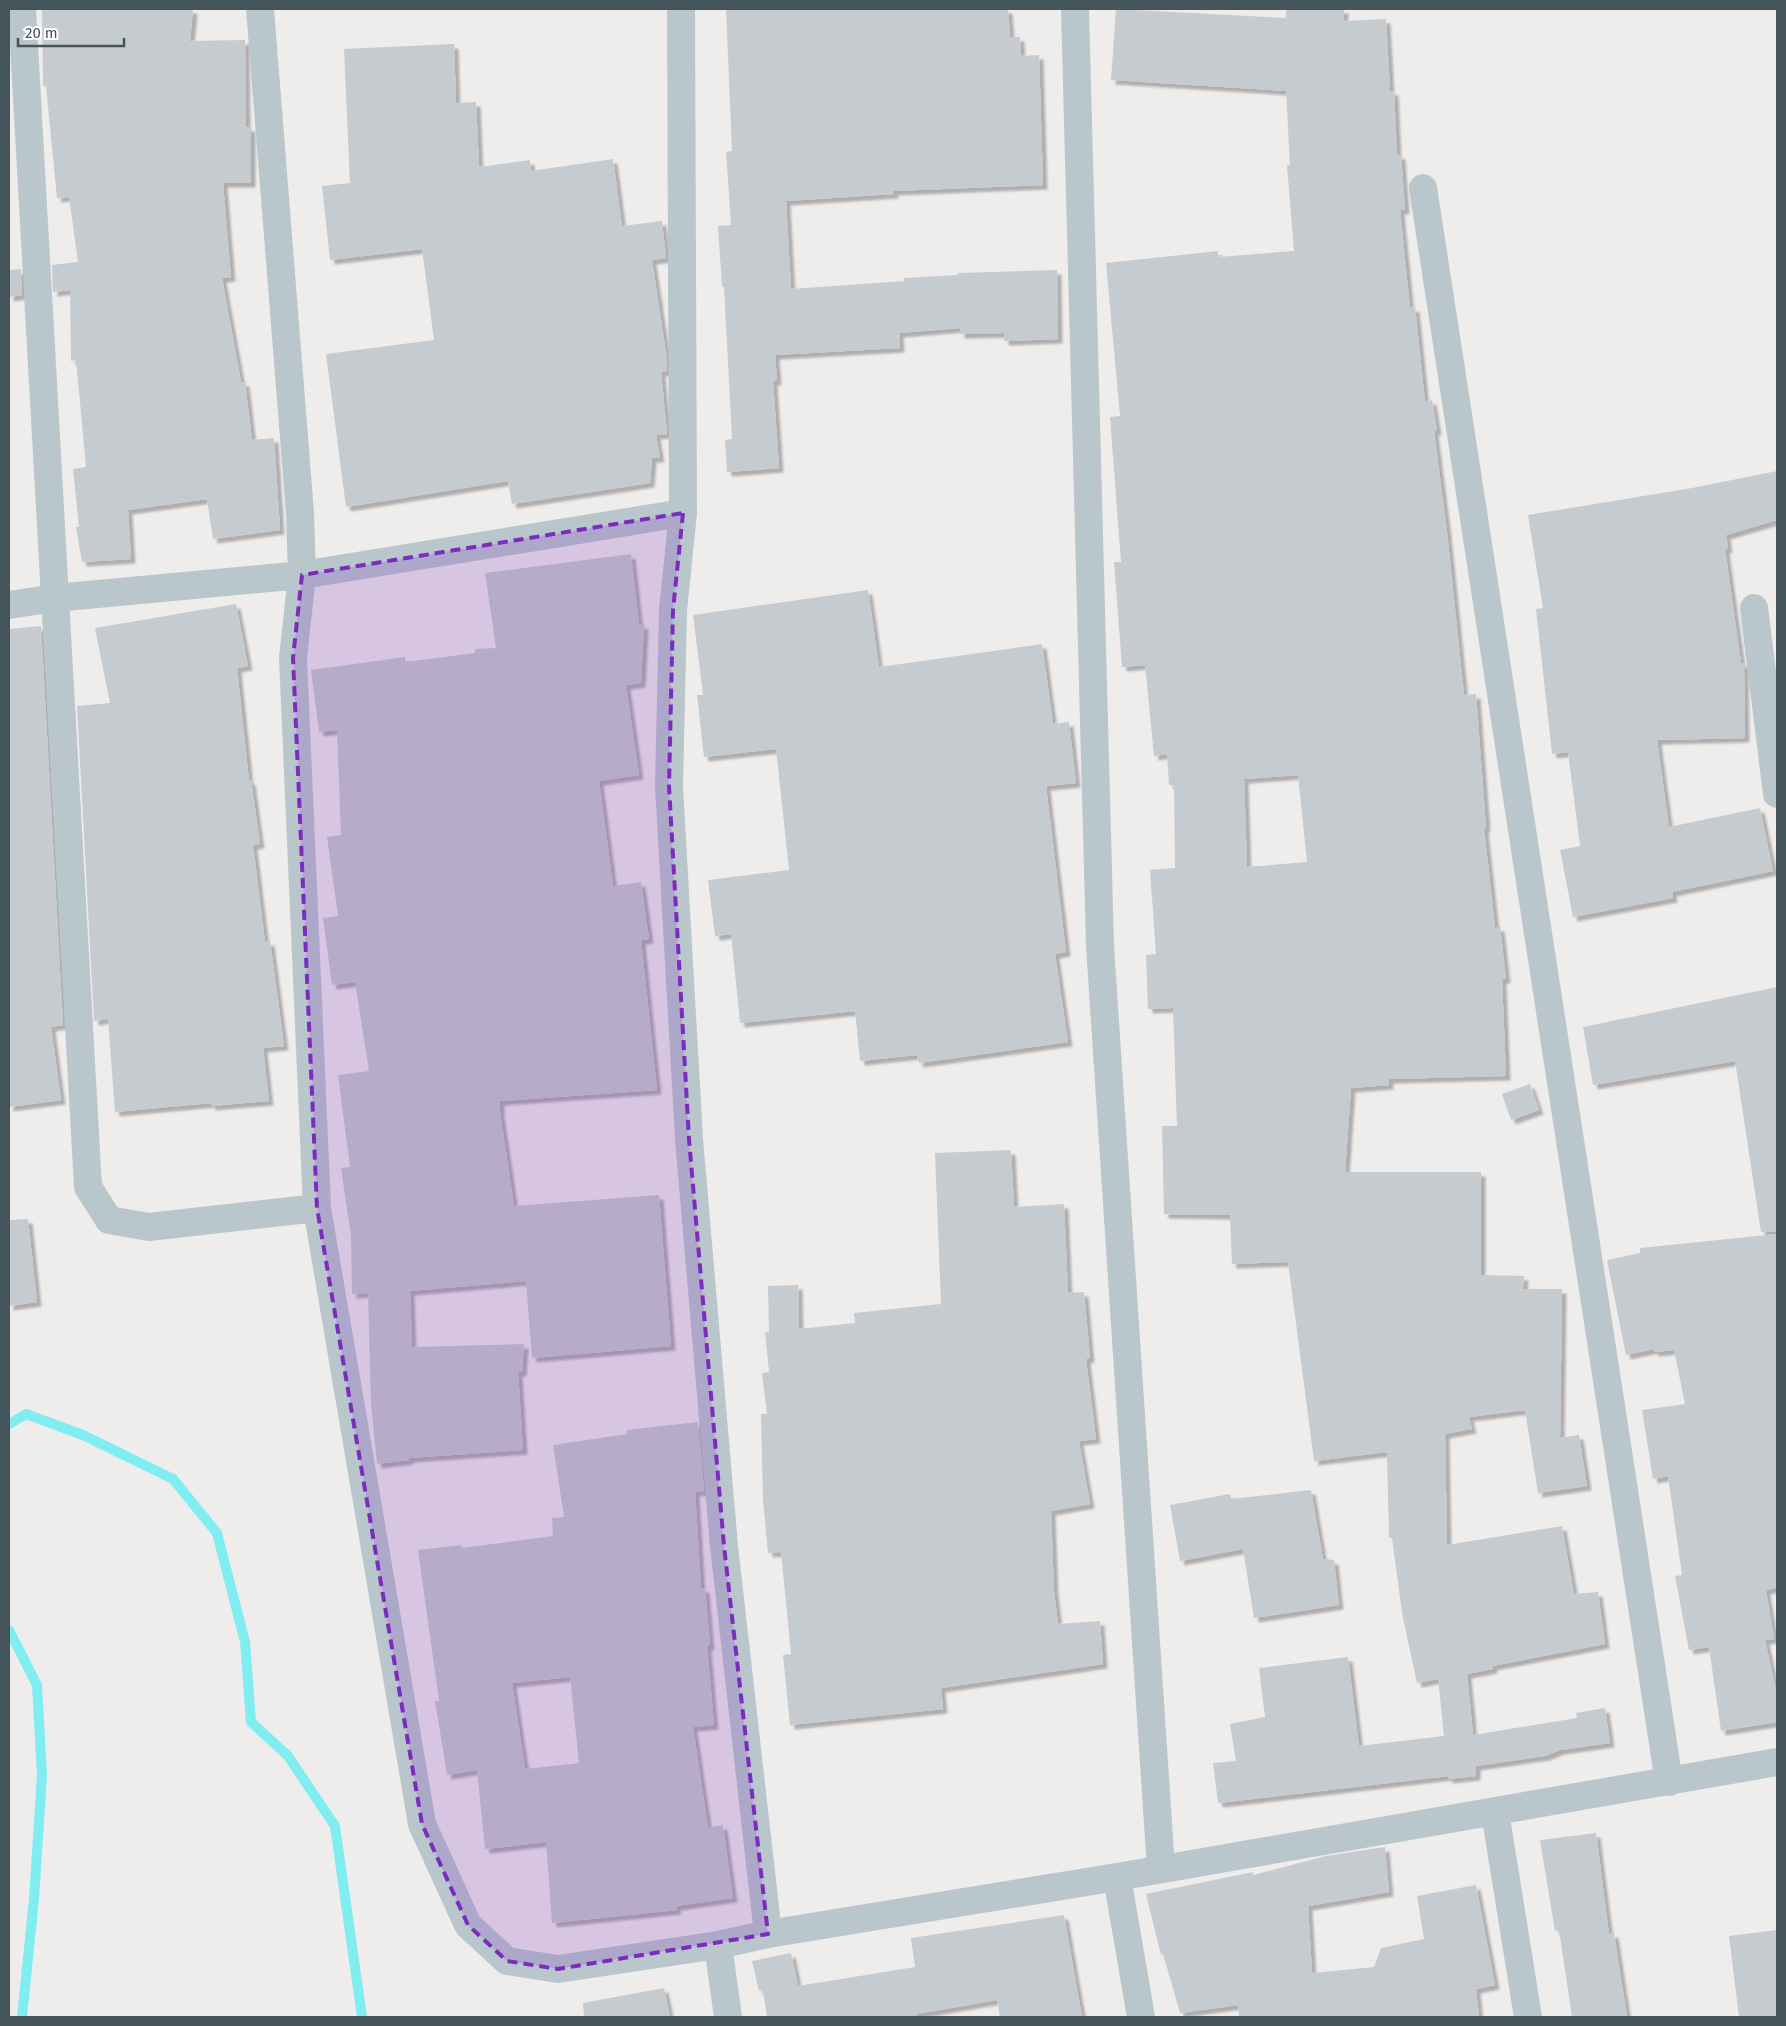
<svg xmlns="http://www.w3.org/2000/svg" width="1786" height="2026" font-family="'Fira Sans',sans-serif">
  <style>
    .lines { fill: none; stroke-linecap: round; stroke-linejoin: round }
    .stream { stroke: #80edf1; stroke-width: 10 }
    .building { fill: #c6cbd0; fill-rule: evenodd; filter: url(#shadow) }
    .street { stroke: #b9c7cd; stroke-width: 28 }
    .marked { fill: #7b2cbf; fill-opacity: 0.2; stroke: #7b2cbf; stroke-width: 4; stroke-dasharray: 10 6; stroke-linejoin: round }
  </style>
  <defs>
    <filter id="shadow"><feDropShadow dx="4.5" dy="4.5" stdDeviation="1" flood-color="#0004"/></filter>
  </defs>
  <rect width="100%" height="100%" fill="#efecec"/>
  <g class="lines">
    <path class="stream" d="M 9,1424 L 26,1414 L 83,1435 L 173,1479 L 217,1533 L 245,1642 L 251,1722 L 288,1756 L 335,1826 L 362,2017
      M 9,1630 L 37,1685 L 42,1775 L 34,1899 L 22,2017"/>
  </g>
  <path class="building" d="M 42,9 L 193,9 L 190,41 L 245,40 L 246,127 L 251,127 L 251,183 L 223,183 L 231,277 L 222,278 L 241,382 L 245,382 L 252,440 L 274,438 L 280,530 L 213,539 L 207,499 L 128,510 L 131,559 L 82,562 L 76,527 L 79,527 L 73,469 L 86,467 L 76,360 L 71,361 L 70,290 L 53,292 L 52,265 L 78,262 L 69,197 L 57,198 L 46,86 L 43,86 Z
    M 726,9 L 1008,9 L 1010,37 L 1020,37 L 1021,56 L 1039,55 L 1043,185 L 893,191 L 894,194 L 786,201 L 791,289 L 904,281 L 904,278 L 958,275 L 958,273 L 1057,270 L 1058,339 L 1004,341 L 1004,333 L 960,334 L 960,328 L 899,333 L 900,348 L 775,355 L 777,381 L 773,381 L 779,468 L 727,472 L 725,440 L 732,439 L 724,287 L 722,287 L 718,226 L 731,225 L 726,152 L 732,151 Z
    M 1116,9 L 1286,18 L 1286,9 L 1344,9 L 1344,21 L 1386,19 L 1390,91 L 1394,91 L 1397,155 L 1401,155 L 1405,210 L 1400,210 L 1410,308 L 1415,307 L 1425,402 L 1432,400 L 1437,431 L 1434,431 L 1447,532 L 1464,695 L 1476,694 L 1486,827 L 1484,828 L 1495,927 L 1500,927 L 1506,979 L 1502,979 L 1506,1076 L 1389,1079 L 1389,1085 L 1351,1088 L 1345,1172 L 1481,1172 L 1481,1275 L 1524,1276 L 1523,1289 L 1562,1289 L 1560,1438 L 1579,1435 L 1587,1486 L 1538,1493 L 1525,1410 L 1469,1417 L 1472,1429 L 1445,1434 L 1447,1545 L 1562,1526 L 1574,1594 L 1598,1592 L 1605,1644 L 1492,1666 L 1493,1669 L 1467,1674 L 1473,1735 L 1577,1718 L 1576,1713 L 1605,1708 L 1610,1743 L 1560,1750 L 1545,1756 L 1476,1766 L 1476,1776 L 1448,1779 L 1448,1776 L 1218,1803 L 1213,1763 L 1236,1761 L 1230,1724 L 1265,1717 L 1259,1668 L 1348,1657 L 1359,1746 L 1444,1736 L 1438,1679 L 1417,1683 L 1402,1613 L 1392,1538 L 1389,1538 L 1387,1452 L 1314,1461 L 1288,1262 L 1232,1264 L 1230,1215 L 1164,1214 L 1162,1126 L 1177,1126 L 1173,1008 L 1148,1009 L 1146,955 L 1156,954 L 1150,870 L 1175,868 L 1174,785 L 1169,785 L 1167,754 L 1154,756 L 1145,665 L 1122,667 L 1114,562 L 1121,562 L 1110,417 L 1120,416 L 1106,263 L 1218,251 L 1218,257 L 1294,251 L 1287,165 L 1290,165 L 1286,91 L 1111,80 ZM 1298,775 L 1307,862 L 1247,867 L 1244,779 Z
    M 454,44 L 456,103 L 476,102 L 479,167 L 530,160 L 531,171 L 613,159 L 622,226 L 662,221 L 666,258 L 652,260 L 667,360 L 667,371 L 661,372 L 667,434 L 656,435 L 660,458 L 652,458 L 650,483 L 512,504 L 508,481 L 346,507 L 326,354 L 434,340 L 422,249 L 330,260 L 322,186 L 350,183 L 344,49 Z
    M 21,269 L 22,295 L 9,297 L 9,270 Z
    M 1777,471 L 1777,520 L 1726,535 L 1728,548 L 1725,549 L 1741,663 L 1744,663 L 1745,738 L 1657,740 L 1669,827 L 1760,808 L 1773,871 L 1672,892 L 1673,898 L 1573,917 L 1560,850 L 1580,846 L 1568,752 L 1552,754 L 1536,609 L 1543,608 L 1528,515 L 1692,488 Z
    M 631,554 L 639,625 L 644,624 L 641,683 L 626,685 L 639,775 L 599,781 L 613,886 L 641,882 L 649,939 L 641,940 L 657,1090 L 500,1101 L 500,1112 L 514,1206 L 659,1195 L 671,1346 L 532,1358 L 526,1281 L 410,1291 L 412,1347 L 524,1344 L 522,1372 L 518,1372 L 523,1450 L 409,1458 L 409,1460 L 377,1464 L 371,1405 L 368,1293 L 352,1294 L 351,1236 L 341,1168 L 350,1167 L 338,1075 L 369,1071 L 355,982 L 332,985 L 323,918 L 338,916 L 327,837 L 341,835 L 337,730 L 319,732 L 311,670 L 405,657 L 405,662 L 475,653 L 475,649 L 496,648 L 485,573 Z
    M 868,590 L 879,667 L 1042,644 L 1053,724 L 1069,722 L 1076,783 L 1046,786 L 1066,952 L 1055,954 L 1068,1042 L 919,1063 L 917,1055 L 860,1061 L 855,1011 L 740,1023 L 731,934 L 715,936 L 708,880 L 789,870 L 776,749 L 704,757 L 697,695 L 703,695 L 693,615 Z
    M 236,604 L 248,666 L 237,668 L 249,781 L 251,780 L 260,844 L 253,845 L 265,942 L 270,941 L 284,1046 L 263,1048 L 269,1101 L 211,1106 L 211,1103 L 115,1112 L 108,1019 L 94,1021 L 77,706 L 110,703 L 95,628 Z
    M 41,626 L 63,1025 L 51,1027 L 61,1100 L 9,1107 L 9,629 Z
    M 1777,987 L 1777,1231 L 1761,1232 L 1735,1061 L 1593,1085 L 1583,1027 Z
    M 1530,1084 L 1539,1110 L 1511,1120 L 1502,1094 Z
    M 1011,1150 L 1014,1207 L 1064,1204 L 1068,1293 L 1084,1292 L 1090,1358 L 1086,1359 L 1096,1439 L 1079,1441 L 1090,1504 L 1051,1511 L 1054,1591 L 1058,1624 L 1100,1621 L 1103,1664 L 941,1688 L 943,1709 L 790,1725 L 783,1655 L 791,1654 L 781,1552 L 768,1553 L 763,1500 L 761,1414 L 767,1414 L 762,1373 L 769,1372 L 765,1332 L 769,1332 L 768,1286 L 798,1285 L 799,1329 L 855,1323 L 854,1313 L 941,1304 L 935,1153 Z
    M 28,1219 L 37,1302 L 9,1306 L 9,1220 Z
    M 1777,1234 L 1777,1588 L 1766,1590 L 1774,1639 L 1765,1640 L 1777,1695 L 1777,1722 L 1721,1731 L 1709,1647 L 1689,1650 L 1675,1576 L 1682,1575 L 1668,1476 L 1653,1479 L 1642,1410 L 1685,1404 L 1674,1350 L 1654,1352 L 1654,1349 L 1626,1355 L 1607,1260 L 1640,1253 L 1640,1248 Z
    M 698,1422 L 704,1491 L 695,1492 L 701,1588 L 705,1588 L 710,1646 L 707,1646 L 714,1725 L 693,1727 L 708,1828 L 723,1825 L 733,1898 L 676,1906 L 677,1910 L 552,1923 L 546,1842 L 485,1849 L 477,1770 L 447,1775 L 435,1701 L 439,1701 L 418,1550 L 461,1545 L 462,1548 L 553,1536 L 552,1518 L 564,1517 L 553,1445 L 627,1434 L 627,1430 ZM 570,1677 L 579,1763 L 525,1769 L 512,1683 Z
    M 1311,1490 L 1323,1559 L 1334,1560 L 1339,1605 L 1254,1618 L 1243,1549 L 1180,1561 L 1170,1505 L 1230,1494 L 1231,1499 Z
    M 1596,1833 L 1609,1934 L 1614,1933 L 1627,2017 L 1572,2017 L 1559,1930 L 1555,1931 L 1540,1840 Z
    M 1385,1847 L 1389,1892 L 1308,1906 L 1312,1973 L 1374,1967 L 1381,1948 L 1424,1939 L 1417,1896 L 1476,1885 L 1495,1985 L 1476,1989 L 1479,2017 L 1239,2017 L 1238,2005 L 1180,2013 L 1163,1954 L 1161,1955 L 1146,1894 L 1253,1872 L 1253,1875 L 1326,1856 Z
    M 1064,1915 L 1082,2017 L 1000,2017 L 997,2000 L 916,2014 L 917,2017 L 767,2017 L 763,1990 L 759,1991 L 752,1961 L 791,1953 L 798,1986 L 915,1967 L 911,1938 Z
    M 1777,1930 L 1777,2017 L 1739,2017 L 1729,1936 Z
    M 664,1988 L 670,2017 L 584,2017 L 583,2003 Z"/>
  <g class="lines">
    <path class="street" d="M 22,9 L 88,1187 L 109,1220 L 149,1227 L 317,1208
      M 260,9 L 300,513 L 302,575 L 293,658 L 317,1208 L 422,1824 L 468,1925 L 507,1961 L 558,1969 L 718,1945 L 768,1934 L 1117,1877 L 1777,1762
      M 681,9 L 683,513 L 673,610 L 669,786 L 689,1139 L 724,1546 L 768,1934
      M 1075,9 L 1100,946 L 1161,1869
      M 1423,188 L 1669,1782
      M 9,605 L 55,598 L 302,575 L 683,513
      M 1754,608 L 1777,794
      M 1495,1812 L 1528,2017
      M 1117,1877 L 1141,2017
      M 718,1945 L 728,2017"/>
  </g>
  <path class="marked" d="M 683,513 L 673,610 L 669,786 L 689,1139 L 724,1546 L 768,1934 L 558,1969 L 507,1961 L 468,1925 L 422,1824 L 317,1208 L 293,658 L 302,575 Z"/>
  <rect width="1786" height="2026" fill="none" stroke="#43545b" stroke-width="20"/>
  <path d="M18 38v8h106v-8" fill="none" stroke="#43545b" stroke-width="2.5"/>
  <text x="25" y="38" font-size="15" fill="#43545b" stroke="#ffffff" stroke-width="4" paint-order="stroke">20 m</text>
</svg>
